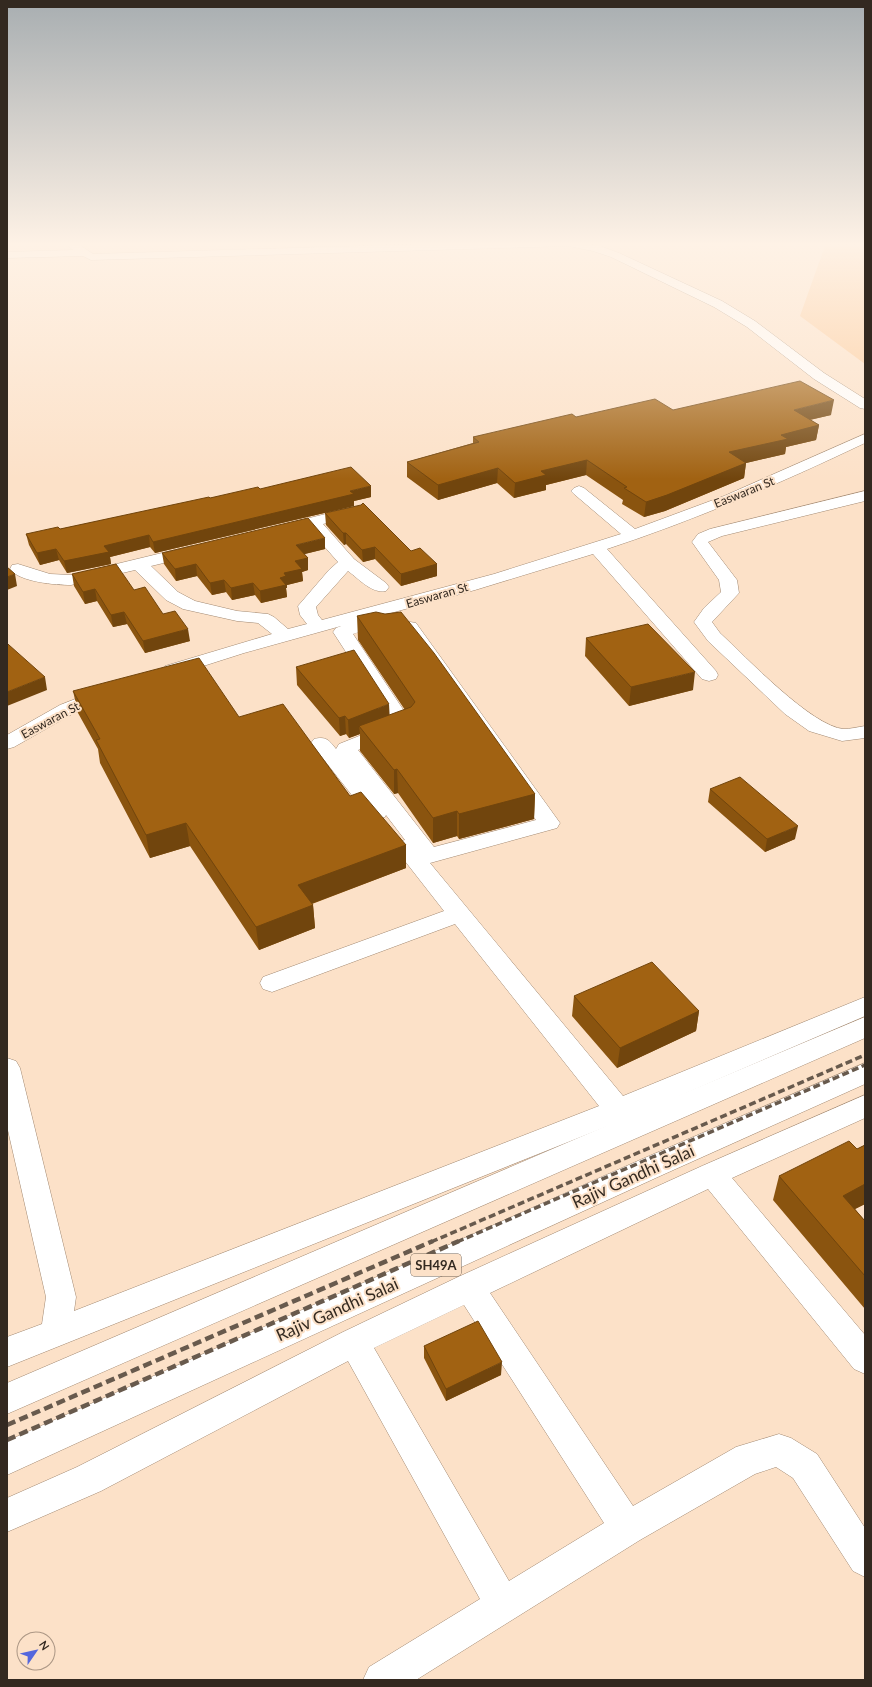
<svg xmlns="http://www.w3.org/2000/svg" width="872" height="1687" font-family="Lato,sans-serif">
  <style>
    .green { fill: #fcca99 }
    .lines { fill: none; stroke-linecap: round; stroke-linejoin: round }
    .minor-casing { stroke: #a28972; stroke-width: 1 }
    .major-casing { stroke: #a28972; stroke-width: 1 }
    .minor { fill: #fff; fill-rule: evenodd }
    .major { fill: #fff; fill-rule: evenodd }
    .rail-far1 { stroke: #685a4d; stroke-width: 3.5; stroke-dasharray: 7 3.5; stroke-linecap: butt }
    .rail { stroke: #685a4d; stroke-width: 4.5; stroke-dasharray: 9 4.5; stroke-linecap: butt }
    .wall { fill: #8a540f }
    .shaded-wall { fill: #71450d }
    .building { fill: #a16212; stroke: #71450d }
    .labels { text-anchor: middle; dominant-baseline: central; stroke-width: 4; stroke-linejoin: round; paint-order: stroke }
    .far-street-label { font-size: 12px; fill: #332920; stroke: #fce1c8 }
    .shield { fill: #fce1c8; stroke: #6f6052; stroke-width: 1 }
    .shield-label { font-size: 13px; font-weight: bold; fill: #332920 }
    .near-street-label { font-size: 17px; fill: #332920; stroke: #fce1c8 }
  </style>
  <rect width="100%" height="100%" fill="#fce1c8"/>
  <path class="green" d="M 826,243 L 865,243 L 865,364 L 800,316 Z"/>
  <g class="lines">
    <defs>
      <path id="minor" d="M 65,243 L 77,243 L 93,254 L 459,243 L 586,243 L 600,246 L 619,253 L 722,301 L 755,321 L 824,373 L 865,399 L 865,409 L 860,408 L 814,379 L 747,327 L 714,307 L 611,257 L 593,251 L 569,246 L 91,260 L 83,256 L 7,258 L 7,252 L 73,250 Z
        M 865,434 L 865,443 C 781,483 695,520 607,549 L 716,671 L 718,675 L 716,679 L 709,681 L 702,679 L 593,554 L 475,590 L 376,617 L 379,618 L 385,624 L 410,622 L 416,623 L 560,823 L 557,828 L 430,863 L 623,1096 L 865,997 L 865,1016 L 628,1118 L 7,1367 L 7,1337 L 42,1324 L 46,1297 L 7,1126 L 7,1058 L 16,1061 L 20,1068 L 76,1297 L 74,1311 L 599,1106 L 455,924 L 272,992 L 263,989 L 260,983 L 263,977 L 444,911 L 394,847 L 397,842 L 405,840 L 386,815 L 385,817 L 377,819 L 369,817 L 311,743 L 314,739 C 326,736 329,740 336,749 L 339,744 L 392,723 L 333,632 L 336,628 L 341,626 L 244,653 L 172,676 L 165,674 L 163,670 L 165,666 L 272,634 L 258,623 L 237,621 L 183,609 L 166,600 L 135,570 L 71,585 C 56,585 19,582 10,569 L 12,565 L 18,564 L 50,574 L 71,575 L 191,546 L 197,547 L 199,551 L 197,555 L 151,566 L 178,592 L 195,601 L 237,611 L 268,614 L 274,617 L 288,629 L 307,624 L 300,615 L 298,606 L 329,570 L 338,562 L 308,528 L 283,534 L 277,532 L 275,529 L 277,526 L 354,507 L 360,509 L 362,512 L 360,515 L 323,524 L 354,559 L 386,583 L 389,587 L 386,591 C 372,594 359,579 348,571 L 316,607 L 318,615 L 322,620 L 494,574 L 621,534 L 574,494 L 571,491 L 574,488 L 579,486 L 584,488 L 635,529 L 724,496 ZM 369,629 C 378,639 393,634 405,633 L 536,820 L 434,847 L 358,750 L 411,730 L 414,726 L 353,634 Z
        M 865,491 L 865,501 L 722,536 L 708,542 L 737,580 L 739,593 L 712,622 L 720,633 C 745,656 812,727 844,729 C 850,729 858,727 865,726 L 865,738 L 842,741 L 809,731 L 785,714 L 708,641 L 694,622 L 704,608 L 721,592 L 719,580 L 692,542 L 698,534 L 710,529 Z
        M 104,688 L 111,690 L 114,694 L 111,698 L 74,713 L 14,747 L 7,749 L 7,735 L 60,705 Z
        M 865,1095 L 865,1118 L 732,1178 L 865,1335 L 865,1374 L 854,1369 L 708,1189 L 490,1293 L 633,1506 L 736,1447 L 779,1434 L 791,1438 L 817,1454 L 865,1528 L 865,1577 L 853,1571 L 793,1478 L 776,1467 L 755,1474 L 640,1540 L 416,1680 L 363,1680 L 369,1667 L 480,1599 L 348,1361 L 101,1491 L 7,1532 L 7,1498 L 77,1467 L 343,1332 L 458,1277 L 702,1166 ZM 464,1305 L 604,1523 L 509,1581 L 374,1348 Z"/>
      <path id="major" d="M 865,1017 L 865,1038 L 7,1414 L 7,1383 L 613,1123 Z
        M 865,1063 L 865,1084 L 660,1176 L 7,1475 L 7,1441 L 640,1160 Z"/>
    </defs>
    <use href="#minor" class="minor-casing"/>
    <use href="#major" class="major-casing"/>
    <use href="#minor" class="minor"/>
    <use href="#major" class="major"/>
    <path class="rail-far1" d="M 431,1242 L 865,1055
      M 457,1242 L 865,1065"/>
    <path class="rail" d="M 7,1425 L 433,1241
      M 7,1440 L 459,1241"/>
  </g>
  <path class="wall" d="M 673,410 L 831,415 L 810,420 L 819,425 L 816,440 L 786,447 L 785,454 L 746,463 L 744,478 L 665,511 L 644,517 L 622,504 L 623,500 L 586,475 L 546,485 L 546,490 L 514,498 L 497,483 L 438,500 L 407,477 L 407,462 L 473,443 L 473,437 L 576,417 Z
    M 260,489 L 371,497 L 354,501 L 354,506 L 155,553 L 150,547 L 110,557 L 111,564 L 67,573 L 59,560 L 40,565 L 29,545 L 26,534 L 60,529 L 210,498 Z
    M 325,513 L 411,551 L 437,564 L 437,576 L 401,586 L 375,559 L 363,562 L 346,544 L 344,545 L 326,525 Z
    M 325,549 L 304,554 L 308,558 L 308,570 L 302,572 L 303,581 L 287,585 L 287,588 L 286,588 L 287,597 L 261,603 L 255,595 L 232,600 L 226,592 L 212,595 L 197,576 L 176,581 L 164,564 L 162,553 Z
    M 72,574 L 134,590 L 190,641 L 145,653 L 127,624 L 113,627 L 97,601 L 85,604 L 74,586 Z
    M 357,616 L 535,794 L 534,819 L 459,839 L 457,836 L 433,843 L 398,793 L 394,794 L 360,751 L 360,734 L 349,738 L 346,734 L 340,736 L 297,685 L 296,667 L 390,715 L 405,710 L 358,640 Z
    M 586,638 L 693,690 L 629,706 L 585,656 Z
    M 73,691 L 239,717 L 350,796 L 406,845 L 406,868 L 312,904 L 313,905 L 315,928 L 259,950 L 190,846 L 150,858 L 100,763 L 98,749 L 78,713 Z
    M 710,789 L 795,839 L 765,852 L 708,802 Z
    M 574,996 L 699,1011 L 696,1031 L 617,1068 L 572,1016 Z
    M 865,1145 L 865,1204 L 855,1209 L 865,1221 L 865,1309 L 773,1200 L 779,1176 L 857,1149 Z
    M 424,1346 L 501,1375 L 446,1401 L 424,1358 Z"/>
  <path class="shaded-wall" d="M 834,400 L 831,415 L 791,424 L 794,410 Z
    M 819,425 L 816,440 L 786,447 L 785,454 L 746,463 L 744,478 L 665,511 L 644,517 L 646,502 L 729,452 L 781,435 Z
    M 587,460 L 586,475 L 546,485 L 546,490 L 514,498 L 515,483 L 541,471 Z
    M 498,468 L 497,483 L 438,500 L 438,485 Z
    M 371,486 L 371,497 L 354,501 L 354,506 L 155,553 L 153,542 L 350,491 Z
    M 343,533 L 346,533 L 346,544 L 344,545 Z
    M 149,535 L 150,547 L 110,557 L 111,564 L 67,573 L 64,561 L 104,546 Z
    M 325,538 L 325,549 L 297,556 L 296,545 Z
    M 375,547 L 375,559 L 363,562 L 362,550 Z
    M 56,549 L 59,560 L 40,565 L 37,553 Z
    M 308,558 L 308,570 L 302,572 L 303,581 L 287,585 L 287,588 L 286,588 L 287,597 L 261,603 L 260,591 L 280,578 L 295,561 Z
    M 196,564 L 197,576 L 176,581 L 175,569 Z
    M 437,564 L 437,576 L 401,586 L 401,574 Z
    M 15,574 L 17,586 L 7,590 L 7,577 Z
    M 224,580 L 226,592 L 212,595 L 210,583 Z
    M 253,583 L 255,595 L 232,600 L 231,588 Z
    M 95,589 L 97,601 L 85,604 L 83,592 Z
    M 124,612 L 127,624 L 113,627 L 111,615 Z
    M 188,629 L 190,641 L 145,653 L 143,641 Z
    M 695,672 L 693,690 L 629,706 L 631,687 Z
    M 45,677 L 47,690 L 7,706 L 7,692 Z
    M 389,704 L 390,722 L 359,726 L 360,734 L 349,738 L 348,720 Z
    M 345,716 L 346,734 L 340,736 L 339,718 Z
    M 397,769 L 398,793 L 394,794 L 394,770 Z
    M 535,794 L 534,819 L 459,839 L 459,814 Z
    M 457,811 L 457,836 L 433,843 L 433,818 Z
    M 186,823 L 190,846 L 150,858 L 146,835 Z
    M 798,826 L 795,839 L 765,852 L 767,839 Z
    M 406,845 L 406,868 L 300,908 L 298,885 Z
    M 313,905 L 315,928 L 259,950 L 256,927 Z
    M 699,1011 L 696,1031 L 617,1068 L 620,1048 Z
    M 865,1184 L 865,1204 L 835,1219 L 843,1196 Z
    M 502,1362 L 501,1375 L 446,1401 L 446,1389 Z"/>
  <path class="building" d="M 800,381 L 834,400 L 794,410 L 819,425 L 781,435 L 788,439 L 729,452 L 746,463 L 667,495 L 646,502 L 624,488 L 627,487 L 587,460 L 541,471 L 546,475 L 515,483 L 498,468 L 438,485 L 407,462 L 479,442 L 473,437 L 572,414 L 576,417 L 655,399 L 673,410 Z
    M 351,467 L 371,486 L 350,491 L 354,494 L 153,542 L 149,535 L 104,546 L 109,552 L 64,561 L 56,549 L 37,553 L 26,534 L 58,527 L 60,529 L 209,497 L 210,498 L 258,487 L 260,489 Z
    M 363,503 L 411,551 L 420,548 L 437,564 L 401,574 L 375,547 L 362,550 L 346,533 L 343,533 L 325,513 L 361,505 Z
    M 308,518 L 325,538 L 296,545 L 308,558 L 295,561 L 302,569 L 284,573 L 286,576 L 280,578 L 286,585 L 260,591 L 253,583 L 231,588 L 224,580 L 210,583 L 196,564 L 175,569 L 162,553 Z
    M 116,564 L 134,590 L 145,587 L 163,614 L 175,611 L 188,629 L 143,641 L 124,612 L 111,615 L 95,589 L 83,592 L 72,574 Z
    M 7,567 L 15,574 L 7,577 Z
    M 376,612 L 385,614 L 401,612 L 434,653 L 535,794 L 459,814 L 457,811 L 433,818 L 397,769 L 394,770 L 359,726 L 411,707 L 415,702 L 357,616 Z
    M 648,624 L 695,672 L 631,687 L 586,638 Z
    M 7,643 L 9,645 L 45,677 L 7,692 Z
    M 354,650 L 389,704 L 348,720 L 345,716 L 339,718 L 296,667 Z
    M 199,658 L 239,717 L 283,704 L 350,796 L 361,792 L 406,845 L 298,885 L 313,905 L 256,927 L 186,823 L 146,835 L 96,740 L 100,739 L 73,691 Z
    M 740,777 L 798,826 L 767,839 L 710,789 Z
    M 652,962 L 699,1011 L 620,1048 L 574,996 Z
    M 849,1141 L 857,1149 L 865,1145 L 865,1184 L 843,1196 L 865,1221 L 865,1276 L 779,1176 Z
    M 478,1321 L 502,1362 L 446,1389 L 424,1346 Z"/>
  <linearGradient id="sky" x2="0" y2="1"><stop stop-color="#a8aeb1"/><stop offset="0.51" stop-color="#fef2e6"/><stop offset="1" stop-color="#fef2e6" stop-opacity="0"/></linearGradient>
  <rect width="872" height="479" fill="url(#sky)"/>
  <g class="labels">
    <g class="far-street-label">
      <text transform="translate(744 492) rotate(-22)">Easwaran St</text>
      <text transform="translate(437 595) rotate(-16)">Easwaran St</text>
      <text transform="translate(50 720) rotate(-28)">Easwaran St</text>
    </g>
    <rect class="shield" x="411" y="1254" width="50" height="22" rx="3"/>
    <g class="shield-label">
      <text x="436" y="1265">SH49A</text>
    </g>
    <g class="near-street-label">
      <text transform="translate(633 1176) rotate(-24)">Rajiv Gandhi Salai</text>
      <text transform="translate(337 1309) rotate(-24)">Rajiv Gandhi Salai</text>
    </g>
  </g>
  <rect width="872" height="1687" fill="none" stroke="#332920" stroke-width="16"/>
  <g transform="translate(36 1651) rotate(56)"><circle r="19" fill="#fce1c8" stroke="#ac9785"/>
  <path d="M0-3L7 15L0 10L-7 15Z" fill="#5567dd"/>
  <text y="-6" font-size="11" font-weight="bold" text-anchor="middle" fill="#332920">N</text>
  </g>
</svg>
